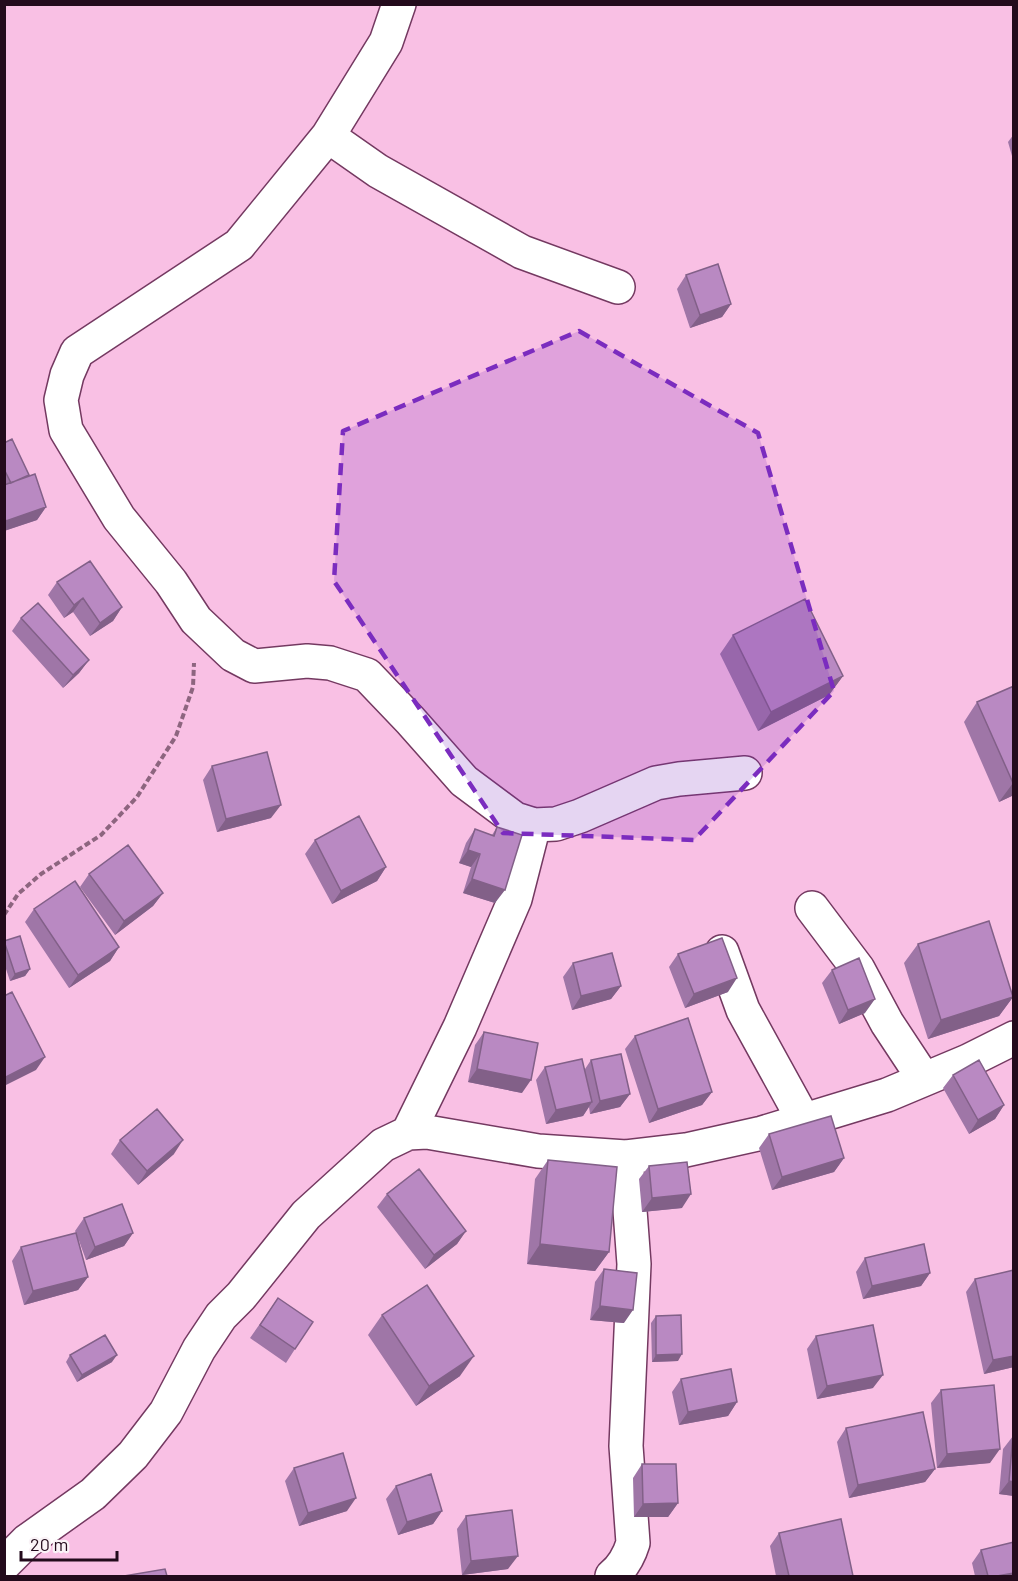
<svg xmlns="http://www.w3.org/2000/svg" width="1018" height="1581" font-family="Barlow,sans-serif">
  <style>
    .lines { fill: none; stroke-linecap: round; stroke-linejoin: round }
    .minor-casing { stroke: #743961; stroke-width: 36 }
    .path { stroke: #8d657f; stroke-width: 4; stroke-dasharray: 6 3; stroke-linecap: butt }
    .minor { stroke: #fff; stroke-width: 33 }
    .wall { fill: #9f76a7 }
    .shaded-wall { fill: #826088 }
    .building { fill: #b989c2; stroke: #826088; stroke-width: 1.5 }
    .marked { fill: #7b2cbf; fill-opacity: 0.2; stroke: #7b2cbf; stroke-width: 4.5; stroke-dasharray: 12 8; stroke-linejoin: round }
  </style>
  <rect width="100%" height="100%" fill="#f9c0e4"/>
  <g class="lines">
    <defs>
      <path id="minor" d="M 399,4 L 386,42 L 328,136 L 239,245 L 77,352 L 67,375 L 61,400 L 66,430 L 119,518 L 171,582 L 196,620 L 233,655 L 254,666 L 307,661 L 330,663 L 367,675 L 410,720 L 464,781 L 515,819 L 534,825 L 556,824 L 580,816 L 656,783 L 679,779 L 745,773
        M 328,136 L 378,171 L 522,252 L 618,287
        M 812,908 L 858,969 L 887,1023 L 924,1079
        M 722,952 L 743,1010 L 803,1119
        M 408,1133 L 460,1027 L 515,899 L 534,825
        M 4,1564 L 27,1541 L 93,1494 L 133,1455 L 166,1412 L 199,1349 L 221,1316 L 241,1296 L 306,1215 L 383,1145 L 408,1133 L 427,1132 L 538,1151 L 626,1157 L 686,1150 L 762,1133 L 887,1095 L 968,1061 L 1014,1038
        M 612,1576 C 623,1567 629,1556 633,1543 L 626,1446 L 634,1264 L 626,1157"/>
    </defs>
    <use href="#minor" class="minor-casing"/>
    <path class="path" d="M 4,915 L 18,894 L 41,874 L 101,835 L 137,797 L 176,736 L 193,687 L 194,663"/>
    <use href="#minor" class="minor"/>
  </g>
  <path class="wall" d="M 1014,134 L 1014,163 L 1008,142 Z
    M 686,275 L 731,304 L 722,317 L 690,328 L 677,289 Z
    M 4,443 L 29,475 L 28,477 L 46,507 L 37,520 L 4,531 Z
    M 57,582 L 122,607 L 113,621 L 90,636 L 73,612 L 64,618 L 48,595 Z
    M 21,618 L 89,660 L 79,673 L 63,688 L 12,631 Z
    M 733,635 L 843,676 L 829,695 L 758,731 L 720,654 Z
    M 1014,686 L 1014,795 L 999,802 L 964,722 L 977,702 Z
    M 212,766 L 271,818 L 217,832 L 203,780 Z
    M 497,827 L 495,903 L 463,893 L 471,867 L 459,863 L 466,843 L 475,829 L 492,835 Z
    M 315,840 L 386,867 L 377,881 L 332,904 L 305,854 Z
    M 89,874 L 163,893 L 153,906 L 115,935 L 80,887 Z
    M 34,909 L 119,947 L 110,961 L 69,988 L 25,922 Z
    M 4,941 L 30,969 L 25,976 L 10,981 L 4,963 Z
    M 918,944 L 1013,997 L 999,1016 L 928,1039 L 904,963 Z
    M 678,954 L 728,992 L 685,1008 L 669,967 Z
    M 573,963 L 621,986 L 611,999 L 572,1010 L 563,977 Z
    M 832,970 L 865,1013 L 839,1024 L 822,983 Z
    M 484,1032 L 522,1093 L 468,1082 L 475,1045 Z
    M 635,1036 L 712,1092 L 702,1105 L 649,1123 L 625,1049 Z
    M 591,1060 L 630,1094 L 620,1107 L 590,1114 L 589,1107 L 583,1116 L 546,1124 L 536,1080 L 545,1067 L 585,1069 Z
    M 953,1075 L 1004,1105 L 995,1119 L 969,1134 L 943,1088 Z
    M 769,1134 L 844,1158 L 834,1172 L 772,1190 L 759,1148 Z
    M 120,1140 L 174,1154 L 138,1185 L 111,1154 Z
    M 548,1160 L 609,1252 L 595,1271 L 527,1264 L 535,1179 Z
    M 649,1166 L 682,1208 L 642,1212 L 639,1179 Z
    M 387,1194 L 466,1231 L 457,1244 L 425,1269 L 377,1207 Z
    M 84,1218 L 133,1233 L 124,1246 L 86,1260 L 78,1238 L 88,1277 L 78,1290 L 24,1305 L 12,1261 L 21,1247 L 76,1233 L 75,1231 Z
    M 865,1258 L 930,1273 L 921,1286 L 863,1299 L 856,1272 Z
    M 604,1269 L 624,1323 L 590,1320 L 595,1282 Z
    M 1014,1270 L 1014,1367 L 984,1374 L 966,1292 L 975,1279 Z
    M 278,1298 L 295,1349 L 286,1363 L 250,1338 Z
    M 382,1315 L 460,1376 L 416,1406 L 368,1335 Z
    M 656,1316 L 678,1361 L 652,1362 L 651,1323 Z
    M 816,1336 L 873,1388 L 817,1399 L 807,1349 Z
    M 70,1355 L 112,1362 L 77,1382 L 66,1362 Z
    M 681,1379 L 737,1402 L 728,1416 L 679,1425 L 672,1392 Z
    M 941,1390 L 990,1463 L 937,1468 L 931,1403 Z
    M 846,1428 L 935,1469 L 925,1482 L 849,1498 L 837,1442 Z
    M 1013,1436 L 1014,1496 L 999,1494 L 1003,1449 Z
    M 642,1464 L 678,1503 L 668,1517 L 634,1517 L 633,1478 Z
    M 294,1468 L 347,1511 L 299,1526 L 285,1481 Z
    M 396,1486 L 442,1511 L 433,1524 L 398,1535 L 386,1499 Z
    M 466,1516 L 508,1569 L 462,1575 L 457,1529 Z
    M 779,1533 L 853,1576 L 776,1576 L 770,1546 Z
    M 981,1550 L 1014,1576 L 975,1576 L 972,1563 Z"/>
  <path class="shaded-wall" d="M 731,304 L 722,317 L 690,328 L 700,315 Z
    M 46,507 L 37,520 L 4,531 L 4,523 L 6,521 Z
    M 83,598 L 73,612 L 64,618 L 74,605 Z
    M 122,607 L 113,621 L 90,636 L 100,623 Z
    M 89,660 L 79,673 L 63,688 L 73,675 Z
    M 843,676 L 829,695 L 758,731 L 771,712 Z
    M 1014,782 L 1014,795 L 999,802 L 1013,783 Z
    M 281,805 L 271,818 L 217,832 L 226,819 Z
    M 468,850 L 480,854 L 471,867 L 459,863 Z
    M 386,867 L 377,881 L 332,904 L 341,891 Z
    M 472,879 L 505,890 L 495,903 L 463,893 Z
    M 163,893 L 153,906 L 115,935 L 124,921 Z
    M 119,947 L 110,961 L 69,988 L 78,975 Z
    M 30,969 L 25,976 L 10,981 L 15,974 Z
    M 737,978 L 728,992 L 685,1008 L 694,994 Z
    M 621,986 L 611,999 L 572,1010 L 581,996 Z
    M 1013,997 L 999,1016 L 928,1039 L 941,1020 Z
    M 875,999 L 865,1013 L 839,1024 L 848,1010 Z
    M 45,1057 L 36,1070 L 4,1086 L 4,1078 Z
    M 477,1069 L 531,1080 L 522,1093 L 468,1082 Z
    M 712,1092 L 702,1105 L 649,1123 L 658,1109 Z
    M 630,1094 L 620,1107 L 590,1114 L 600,1101 Z
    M 592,1102 L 583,1116 L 546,1124 L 556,1110 Z
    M 1004,1105 L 995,1119 L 969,1134 L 978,1120 Z
    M 183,1140 L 174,1154 L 138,1185 L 147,1171 Z
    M 844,1158 L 834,1172 L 772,1190 L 782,1177 Z
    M 691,1194 L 682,1208 L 642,1212 L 652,1198 Z
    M 466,1231 L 457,1244 L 425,1269 L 434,1255 Z
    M 133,1233 L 124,1246 L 86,1260 L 95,1247 Z
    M 540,1244 L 609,1252 L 595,1271 L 527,1264 Z
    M 930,1273 L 921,1286 L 863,1299 L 872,1286 Z
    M 88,1277 L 78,1290 L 24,1305 L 33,1291 Z
    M 600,1306 L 633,1310 L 624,1323 L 590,1320 Z
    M 682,1354 L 678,1361 L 652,1362 L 656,1355 Z
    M 117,1355 L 112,1362 L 77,1382 L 82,1375 Z
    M 474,1356 L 460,1376 L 416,1406 L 429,1386 Z
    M 1014,1356 L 1014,1367 L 984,1374 L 993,1360 Z
    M 883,1375 L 873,1388 L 817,1399 L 827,1386 Z
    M 737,1402 L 728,1416 L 679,1425 L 688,1412 Z
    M 1000,1449 L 990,1463 L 937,1468 L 947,1454 Z
    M 935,1469 L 925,1482 L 849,1498 L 858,1485 Z
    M 1009,1481 L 1014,1482 L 1014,1496 L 999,1494 Z
    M 356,1498 L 347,1511 L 299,1526 L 308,1513 Z
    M 678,1503 L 668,1517 L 634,1517 L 643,1504 Z
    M 442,1511 L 433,1524 L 398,1535 L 407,1522 Z
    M 518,1556 L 508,1569 L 462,1575 L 471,1561 Z
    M 1014,1573 L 1014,1576 L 997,1576 Z"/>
  <path class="building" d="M 718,264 L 731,304 L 700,315 L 686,275 Z
    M 12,439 L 29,475 L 11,483 L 4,469 L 4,443 Z
    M 35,474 L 46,507 L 6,521 L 4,516 L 4,485 Z
    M 90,561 L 122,607 L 100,623 L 83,598 L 74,605 L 57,582 Z
    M 805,599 L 843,676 L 771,712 L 733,635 Z
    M 38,603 L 89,660 L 73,675 L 21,618 Z
    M 1014,686 L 1014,782 L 1013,783 L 977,702 Z
    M 267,752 L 281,805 L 226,819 L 212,766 Z
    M 359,816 L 386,867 L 341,891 L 315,840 Z
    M 497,827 L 522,835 L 505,890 L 472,879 L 480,854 L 468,850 L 475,829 L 494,836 Z
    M 128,845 L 163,893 L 124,921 L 89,874 Z
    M 75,881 L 119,947 L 78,975 L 34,909 Z
    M 989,921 L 1013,997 L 941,1020 L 918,944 Z
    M 20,936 L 30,969 L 15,974 L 4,941 Z
    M 722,938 L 737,978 L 694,994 L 678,954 Z
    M 612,953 L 621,986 L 581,996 L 573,963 Z
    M 859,958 L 875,999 L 848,1010 L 832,970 Z
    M 12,992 L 45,1057 L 4,1078 L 4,996 Z
    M 688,1018 L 712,1092 L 658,1109 L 635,1036 Z
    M 484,1032 L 538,1043 L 531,1080 L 477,1069 Z
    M 621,1054 L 630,1094 L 600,1101 L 591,1060 Z
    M 582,1059 L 592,1102 L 556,1110 L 545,1067 Z
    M 979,1060 L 1004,1105 L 978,1120 L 953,1075 Z
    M 157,1109 L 183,1140 L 147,1171 L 120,1140 Z
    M 831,1116 L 844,1158 L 782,1177 L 769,1134 Z
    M 548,1160 L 617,1167 L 609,1252 L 540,1244 Z
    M 687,1162 L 691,1194 L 652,1198 L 649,1166 Z
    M 419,1169 L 466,1231 L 434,1255 L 387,1194 Z
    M 122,1204 L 133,1233 L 95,1247 L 84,1218 Z
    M 76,1233 L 88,1277 L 33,1291 L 21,1247 Z
    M 924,1244 L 930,1273 L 872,1286 L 865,1258 Z
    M 604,1269 L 637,1273 L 633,1310 L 600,1306 Z
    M 1014,1270 L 1014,1356 L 993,1360 L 975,1279 Z
    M 427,1285 L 474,1356 L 429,1386 L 382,1315 Z
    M 278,1298 L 313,1322 L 295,1349 L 260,1325 Z
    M 681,1315 L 682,1354 L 656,1355 L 656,1316 Z
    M 873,1325 L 883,1375 L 827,1386 L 816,1336 Z
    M 105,1335 L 117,1355 L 82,1375 L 70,1355 Z
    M 731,1369 L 737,1402 L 688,1412 L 681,1379 Z
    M 994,1385 L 1000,1449 L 947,1454 L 941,1390 Z
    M 923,1412 L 935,1469 L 858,1485 L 846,1428 Z
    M 1013,1436 L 1014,1436 L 1014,1482 L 1009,1481 Z
    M 343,1453 L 356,1498 L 308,1513 L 294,1468 Z
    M 642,1464 L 676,1464 L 678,1503 L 643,1504 Z
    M 431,1474 L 442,1511 L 407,1522 L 396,1486 Z
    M 512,1510 L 518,1556 L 471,1561 L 466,1516 Z
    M 841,1519 L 853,1576 L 789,1576 L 779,1533 Z
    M 1014,1542 L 1014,1573 L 997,1576 L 988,1576 L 981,1550 Z
    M 165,1569 L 167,1576 L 124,1576 Z"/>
  <path class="marked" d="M 579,331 L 758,433 L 834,691 L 694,840 L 503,833 L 334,581 L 343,431 Z"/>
  <rect width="1018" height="1581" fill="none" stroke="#230b1c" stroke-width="12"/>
  <path d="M21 1551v9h96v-9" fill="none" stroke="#230b1c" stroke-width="3"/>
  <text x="30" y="1551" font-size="18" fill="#230b1c" stroke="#faf3f7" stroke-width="4.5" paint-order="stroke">20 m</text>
</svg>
